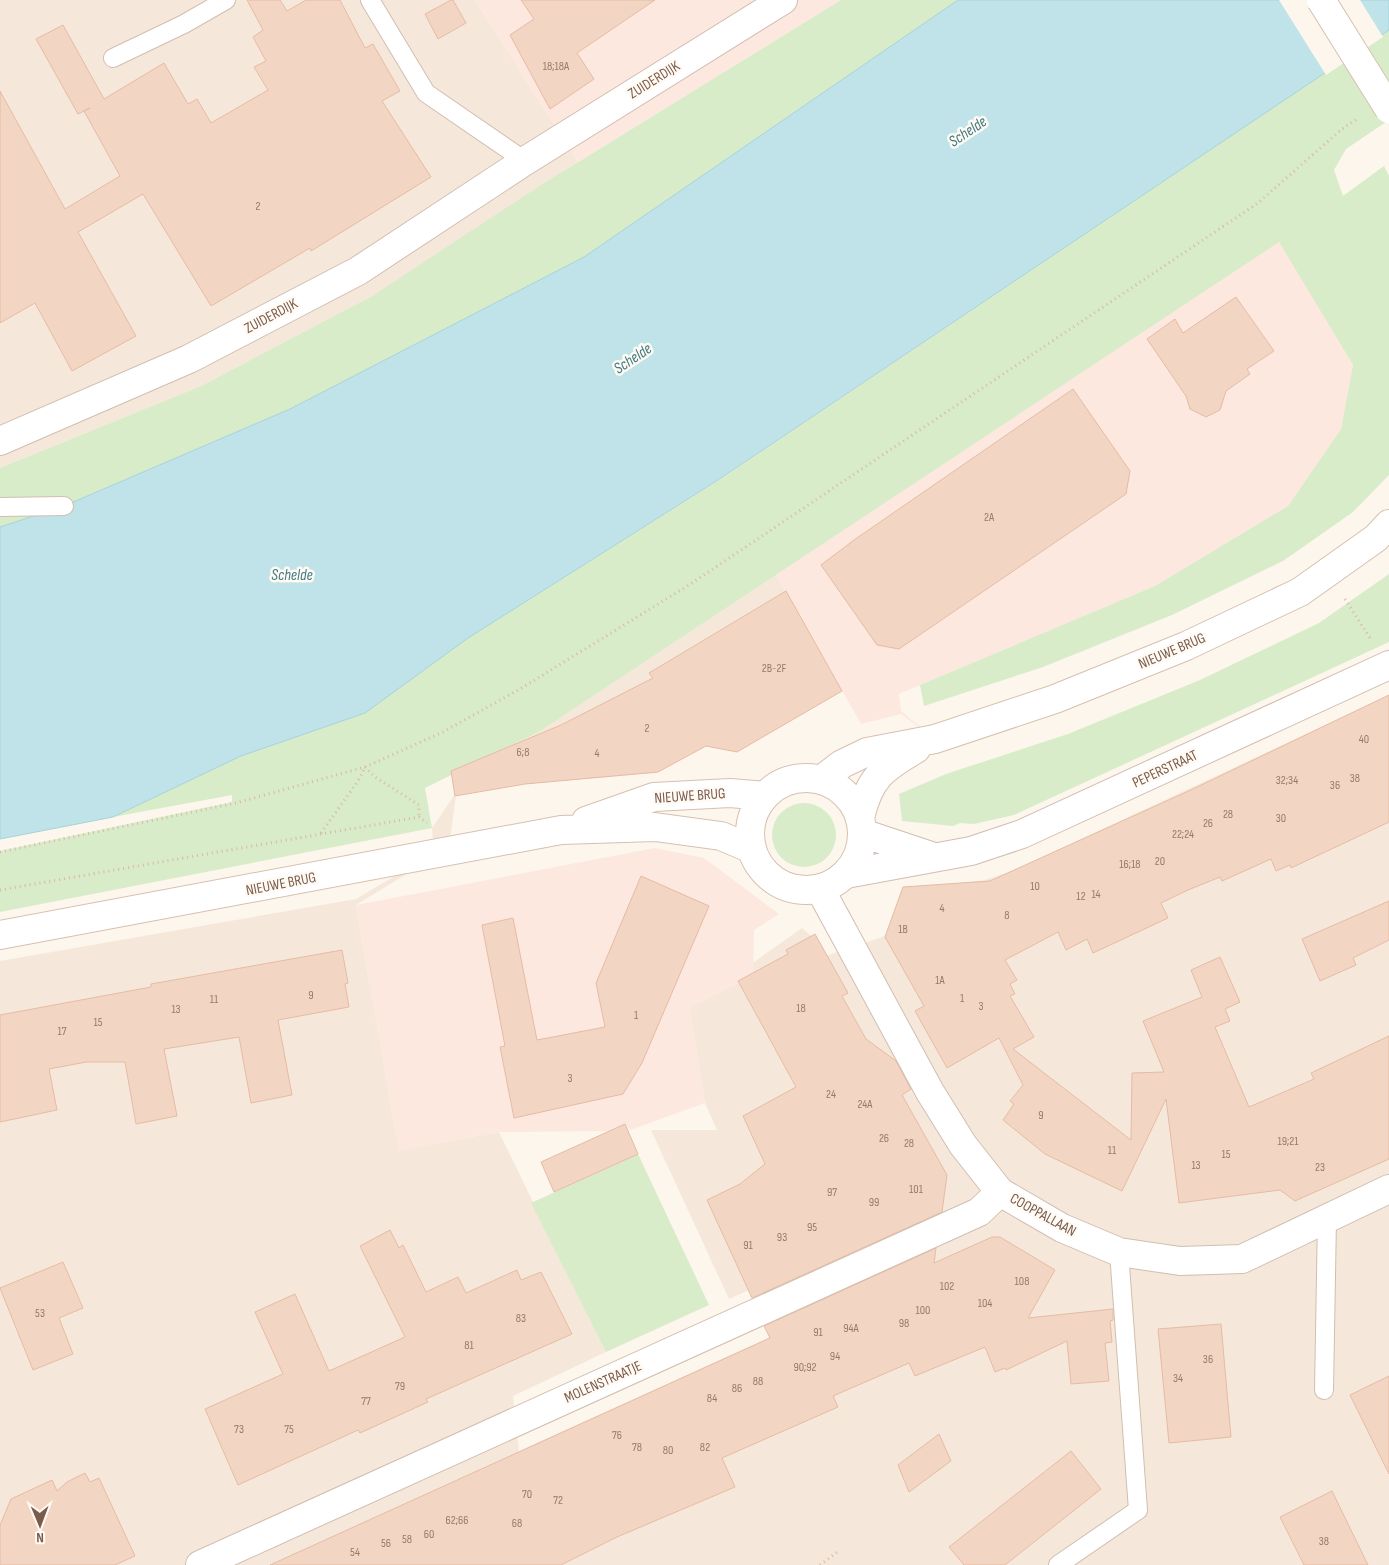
<svg xmlns="http://www.w3.org/2000/svg" width="1389" height="1565" font-family="'Sofia Sans Condensed',sans-serif">
  <style>
    .residential { fill: #f5e8da }
    .commercial { fill: #fde8e0 }
    .green { fill: #d8ecc9 }
    .water { fill: #bfe3e8; stroke: #a5d3da }
    .pier { fill: #fdf6ec }
    .building { fill: #f3d5c3; stroke: #e6bba3 }
    .lines { fill: none; stroke-linecap: round; stroke-linejoin: round }
    .service-casing { stroke: #d1beb0; stroke-width: 20 }
    .minor-casing { stroke: #d1beb0; stroke-width: 30 }
    .tertiary-casing { stroke: #d1beb0; stroke-width: 30 }
    .secondary-casing { stroke: #d6c0b0; stroke-width: 30 }
    .path { stroke: #d9b8a5; stroke-width: 3; stroke-dasharray: 1 4; stroke-linecap: butt }
    .service { stroke: #fff; stroke-width: 18 }
    .minor { stroke: #fff; stroke-width: 28 }
    .tertiary { stroke: #fff; stroke-width: 28 }
    .secondary { stroke: #fff; stroke-width: 28 }
    .secondary-bridge-casing { stroke: #d6c0b0; stroke-width: 30; stroke-linecap: butt }
    .secondary-bridge { stroke: #fff; stroke-width: 28 }
    .labels { text-anchor: middle; dominant-baseline: central; stroke-width: 5; stroke-linejoin: round; paint-order: stroke }
    .number-label { font-size: 12px; fill: #987a6a }
    .street-label { font-size: 15px; fill: #7a5c4d; stroke: #fffaf3 }
    .water-label { font-size: 16px; font-style: italic; fill: #437c86; stroke: #fffaf3 }
  </style>
  <rect width="100%" height="100%" fill="#fdf6ec"/>
  <path class="residential" d="M 0,0 L 475,0 L 578,162 L 372,296 L 201,386 L 0,468 Z
    M 776,574 L 842,691 L 737,752 L 714,747 L 711,742 L 655,773 L 525,784 L 456,795 L 449,848 L 356,905 L 399,1150 L 499,1132 L 606,1352 L 513,1396 L 519,1451 L 805,1321 L 782,1275 L 729,1299 L 651,1130 L 717,1130 L 705,1103 L 689,1008 L 802,928 L 810,935 L 823,957 L 885,936 L 903,887 L 981,881 L 1013,871 L 1389,695 L 1389,1565 L 0,1565 L 0,961 L 356,899 L 434,853 L 432,828 L 455,794 L 449,764 L 629,670 Z"/>
  <path class="commercial" d="M 475,0 L 841,0 L 578,162 Z
    M 1279,241 L 1353,365 L 1341,429 L 1288,506 L 1155,586 L 899,694 L 901,711 L 935,739 L 901,714 L 861,724 L 776,574 Z
    M 655,848 L 704,858 L 779,914 L 754,930 L 753,976 L 689,1008 L 705,1103 L 630,1130 L 625,1124 L 610,1131 L 498,1132 L 399,1151 L 356,905 Z"/>
  <path class="green" d="M 841,0 L 958,0 L 584,257 L 290,409 L 64,506 L 0,527 L 0,468 L 201,386 L 372,296 L 541,185 Z
    M 1389,30 L 1389,120 L 1346,149 L 1334,170 L 1343,196 L 1384,166 L 1389,176 L 1389,475 L 1353,512 L 1283,561 L 1172,615 L 1043,667 L 924,706 L 920,685 L 1155,586 L 1288,506 L 1341,429 L 1353,365 L 1279,242 L 540,731 L 425,788 L 432,828 L 0,912 L 0,851 L 232,802 L 232,795 L 113,817 L 241,756 L 365,713 L 468,638 L 719,480 Z
    M 1389,574 L 1389,642 L 1014,815 L 974,824 L 960,823 L 953,826 L 902,821 L 899,794 L 946,774 L 1068,734 L 1200,680 L 1319,623 Z
    M772 835a32 32 0 1 1 64 0a32 32 0 1 1-64 0Z
    M 638,1154 L 709,1305 L 606,1352 L 531,1203 Z"/>
  <path class="water" d="M 958,0 L 1389,0 L 1389,30 L 718,480 L 468,638 L 365,713 L 241,756 L 113,817 L 0,839 L 0,527 L 64,506 L 290,409 L 584,257 Z"/>
  <path class="pier" d="M 1279,0 L 1360,0 L 1383,37 L 1326,75 Z"/>
  <path class="building" d="M 247,0 L 280,0 L 287,11 L 306,0 L 340,0 L 365,48 L 373,44 L 400,91 L 382,101 L 431,177 L 311,251 L 310,248 L 211,306 L 143,194 L 78,232 L 136,336 L 72,371 L 35,303 L 0,323 L 0,91 L 65,209 L 120,176 L 84,111 L 90,108 L 78,114 L 36,39 L 63,25 L 104,99 L 164,63 L 188,104 L 197,99 L 211,123 L 268,90 L 254,67 L 266,61 L 253,37 L 263,30 Z
    M 451,0 L 453,0 L 466,23 L 438,39 L 425,14 Z
    M 521,0 L 655,0 L 577,53 L 594,79 L 550,109 L 510,35 L 534,19 Z
    M 1236,297 L 1274,351 L 1247,369 L 1250,374 L 1226,391 L 1220,410 L 1206,417 L 1190,409 L 1186,396 L 1147,339 L 1175,319 L 1183,333 Z
    M 1073,389 L 1130,471 L 1126,494 L 899,649 L 877,645 L 821,565 L 854,540 Z
    M 786,591 L 842,691 L 737,752 L 706,746 L 658,772 L 525,784 L 455,796 L 451,771 L 561,725 L 653,678 L 649,673 Z
    M 1389,695 L 1389,822 L 1291,868 L 1290,865 L 1276,871 L 1271,859 L 1222,881 L 1220,877 L 1188,890 L 1161,903 L 1168,918 L 1093,953 L 1087,939 L 1066,950 L 1058,932 L 1005,960 L 1017,980 L 1010,984 L 1015,994 L 1010,996 L 1034,1037 L 1013,1049 L 1131,1140 L 1132,1073 L 1164,1072 L 1143,1021 L 1202,997 L 1191,970 L 1220,957 L 1240,1002 L 1225,1009 L 1230,1021 L 1215,1027 L 1249,1107 L 1314,1079 L 1311,1073 L 1389,1036 L 1389,1159 L 1295,1201 L 1280,1190 L 1179,1203 L 1166,1099 L 1122,1191 L 1045,1154 L 1003,1120 L 1014,1104 L 1010,1101 L 1023,1085 L 999,1038 L 947,1068 L 915,1011 L 924,1006 L 885,937 L 903,887 L 990,881 L 1195,788 Z
    M 641,876 L 709,906 L 642,1063 L 623,1094 L 514,1118 L 500,1047 L 505,1046 L 482,925 L 513,918 L 537,1040 L 605,1027 L 596,983 Z
    M 1389,901 L 1389,940 L 1353,958 L 1356,965 L 1320,981 L 1302,939 Z
    M 815,934 L 848,993 L 842,996 L 866,1039 L 896,1061 L 911,1089 L 902,1095 L 947,1175 L 942,1212 L 752,1298 L 707,1200 L 740,1184 L 765,1164 L 743,1116 L 796,1087 L 738,981 L 788,954 L 786,950 Z
    M 342,950 L 348,983 L 345,984 L 349,1007 L 278,1020 L 292,1095 L 251,1103 L 239,1037 L 164,1049 L 177,1116 L 136,1124 L 125,1062 L 86,1062 L 49,1069 L 57,1110 L 0,1122 L 0,1015 L 151,987 L 151,984 Z
    M 625,1124 L 638,1154 L 554,1192 L 541,1162 Z
    M 390,1230 L 399,1248 L 403,1245 L 426,1292 L 458,1277 L 466,1293 L 517,1270 L 521,1280 L 541,1272 L 572,1334 L 426,1399 L 428,1402 L 360,1433 L 358,1430 L 238,1485 L 205,1409 L 283,1374 L 255,1312 L 295,1294 L 329,1371 L 405,1337 L 360,1246 Z
    M 992,1237 L 1000,1237 L 1055,1270 L 1028,1318 L 1113,1309 L 1113,1320 L 1110,1321 L 1112,1342 L 1105,1343 L 1109,1381 L 1071,1384 L 1067,1341 L 1006,1370 L 1005,1368 L 995,1372 L 985,1347 L 915,1376 L 909,1363 L 833,1396 L 838,1407 L 722,1458 L 735,1487 L 617,1537 L 561,1565 L 270,1565 L 770,1338 L 764,1326 L 936,1248 L 934,1263 Z
    M 63,1262 L 83,1308 L 59,1318 L 73,1354 L 33,1370 L 0,1288 Z
    M 1221,1324 L 1231,1437 L 1169,1443 L 1158,1329 Z
    M 1389,1376 L 1389,1474 L 1350,1395 Z
    M 939,1434 L 951,1461 L 909,1492 L 898,1465 Z
    M 1071,1451 L 1101,1489 L 1005,1565 L 964,1565 L 949,1547 Z
    M 85,1473 L 90,1482 L 99,1478 L 135,1556 L 115,1565 L 0,1565 L 0,1525 L 11,1499 L 52,1480 L 57,1491 L 67,1482 Z
    M 1332,1491 L 1368,1565 L 1304,1565 L 1280,1517 Z"/>
  <g class="lines">
    <defs>
      <path id="service" d="M 370,0 L 426,93 L 525,161
        M 113,58 L 184,24 L 226,0
        M 0,507 L 64,506
        M 1324,1390 L 1327,1218
        M 1058,1565 L 1138,1510 L 1119,1252"/>
      <path id="minor" d="M 0,441 L 189,359 L 358,271 L 525,161 L 783,0
        M 862,833 L 931,856
        M 846,874 L 971,851 L 1022,834 L 1389,665
        M 200,1565 L 979,1212 L 1000,1192"/>
      <path id="tertiary" d="M 820,889 L 930,1092 L 963,1145 L 1000,1192 L 1062,1228 L 1119,1252 L 1180,1261 L 1242,1259 L 1389,1189"/>
      <path id="secondary" d="M750 834a56 56 0 1 1 112 0a56 56 0 1 1-112 0Z
        M 821,780 L 842,764 L 867,752 L 935,739 L 1055,699 L 1186,646 L 1300,592 L 1376,538 L 1389,524
        M 860,818 C 869,778 882,769 916,749
        M 586,821 L 654,797 L 730,793 L 765,796
        M 0,935 L 561,830 L 655,827 L 721,836 L 752,849"/>
    </defs>
    <use href="#service" class="service-casing"/>
    <use href="#minor" class="minor-casing"/>
    <use href="#tertiary" class="tertiary-casing"/>
    <use href="#secondary" class="secondary-casing"/>
    <path class="path" d="M 1345,599 L 1370,638
      M 365,767 L 375,777 L 419,805 L 419,817
      M 321,833 L 358,781 L 365,768
      M 0,852 L 236,803 L 365,767 L 443,732 L 520,689 L 689,585 L 1258,203 L 1342,129 L 1357,119
      M 0,890 L 419,817 L 427,823
      M 820,1565 L 840,1550"/>
    <use href="#service" class="service"/>
    <use href="#minor" class="minor"/>
    <use href="#tertiary" class="tertiary"/>
    <use href="#secondary" class="secondary"/>
    <defs>
      <path id="secondary-bridge" d="M 1321,0 L 1389,109"/>
    </defs>
    <use href="#secondary-bridge" class="secondary-bridge-casing"/>
    <use href="#secondary-bridge" class="secondary-bridge"/>
  </g>
  <g class="labels">
    <g class="number-label">
      <text x="556" y="66">18;18A</text>
      <text x="258" y="206">2</text>
      <text x="989" y="517">2A</text>
      <text x="774" y="668">2B-2F</text>
      <text x="647" y="728">2</text>
      <text x="1364" y="739">40</text>
      <text x="523" y="752">6;8</text>
      <text x="597" y="753">4</text>
      <text x="1355" y="778">38</text>
      <text x="1287" y="780">32;34</text>
      <text x="1335" y="785">36</text>
      <text x="1228" y="814">28</text>
      <text x="1281" y="818">30</text>
      <text x="1208" y="823">26</text>
      <text x="1183" y="834">22;24</text>
      <text x="1160" y="861">20</text>
      <text x="1130" y="864">16;18</text>
      <text x="1035" y="886">10</text>
      <text x="1096" y="894">14</text>
      <text x="1081" y="896">12</text>
      <text x="942" y="908">4</text>
      <text x="1007" y="915">8</text>
      <text x="903" y="929">1B</text>
      <text x="940" y="980">1A</text>
      <text x="311" y="995">9</text>
      <text x="962" y="998">1</text>
      <text x="214" y="999">11</text>
      <text x="981" y="1006">3</text>
      <text x="801" y="1008">18</text>
      <text x="176" y="1009">13</text>
      <text x="636" y="1015">1</text>
      <text x="98" y="1022">15</text>
      <text x="62" y="1031">17</text>
      <text x="570" y="1078">3</text>
      <text x="831" y="1094">24</text>
      <text x="865" y="1104">24A</text>
      <text x="1041" y="1115">9</text>
      <text x="884" y="1138">26</text>
      <text x="1288" y="1141">19;21</text>
      <text x="909" y="1143">28</text>
      <text x="1112" y="1150">11</text>
      <text x="1226" y="1154">15</text>
      <text x="1196" y="1165">13</text>
      <text x="1320" y="1167">23</text>
      <text x="916" y="1189">101</text>
      <text x="832" y="1192">97</text>
      <text x="874" y="1202">99</text>
      <text x="812" y="1227">95</text>
      <text x="782" y="1237">93</text>
      <text x="748" y="1245">91</text>
      <text x="1022" y="1281">108</text>
      <text x="947" y="1286">102</text>
      <text x="985" y="1303">104</text>
      <text x="923" y="1310">100</text>
      <text x="40" y="1313">53</text>
      <text x="521" y="1318">83</text>
      <text x="904" y="1323">98</text>
      <text x="851" y="1328">94A</text>
      <text x="818" y="1332">91</text>
      <text x="469" y="1345">81</text>
      <text x="835" y="1356">94</text>
      <text x="1208" y="1359">36</text>
      <text x="805" y="1367">90;92</text>
      <text x="1178" y="1378">34</text>
      <text x="758" y="1381">88</text>
      <text x="400" y="1386">79</text>
      <text x="737" y="1388">86</text>
      <text x="712" y="1398">84</text>
      <text x="366" y="1401">77</text>
      <text x="239" y="1429">73</text>
      <text x="289" y="1429">75</text>
      <text x="617" y="1435">76</text>
      <text x="637" y="1447">78</text>
      <text x="705" y="1447">82</text>
      <text x="668" y="1450">80</text>
      <text x="527" y="1494">70</text>
      <text x="558" y="1500">72</text>
      <text x="457" y="1520">62;66</text>
      <text x="517" y="1523">68</text>
      <text x="429" y="1534">60</text>
      <text x="407" y="1539">58</text>
      <text x="1324" y="1541">38</text>
      <text x="386" y="1543">56</text>
      <text x="355" y="1552">54</text>
    </g>
    <g class="street-label">
      <text transform="translate(654 80) rotate(-32)">ZUIDERDIJK</text>
      <text transform="translate(271 316) rotate(-28)">ZUIDERDIJK</text>
      <text transform="translate(1172 651) rotate(-23)">NIEUWE BRUG</text>
      <text transform="translate(1165 769) rotate(-25)">PEPERSTRAAT</text>
      <text transform="translate(690 796) rotate(-4)">NIEUWE BRUG</text>
      <text transform="translate(281 884) rotate(-11)">NIEUWE BRUG</text>
      <text transform="translate(1043 1215) rotate(29)">COOPPALLAAN</text>
      <text transform="translate(603 1382) rotate(-24)">MOLENSTRAATJE</text>
    </g>
    <g class="water-label">
      <text transform="translate(968 132) rotate(-34)">Schelde</text>
      <text transform="translate(633 359) rotate(-34)">Schelde</text>
      <text x="292" y="575">Schelde</text>
    </g>
  </g>
  <g transform="translate(40 1525) rotate(179)" stroke="#fffaf3" stroke-width="4" paint-order="stroke">
  <path d="M0-4L9 19L0 12L-9 19Z" fill="#7a5c4d"/>
  <text y="-8" font-size="14" font-weight="bold" text-anchor="middle" fill="#7a5c4d">N</text>
  </g>
</svg>
